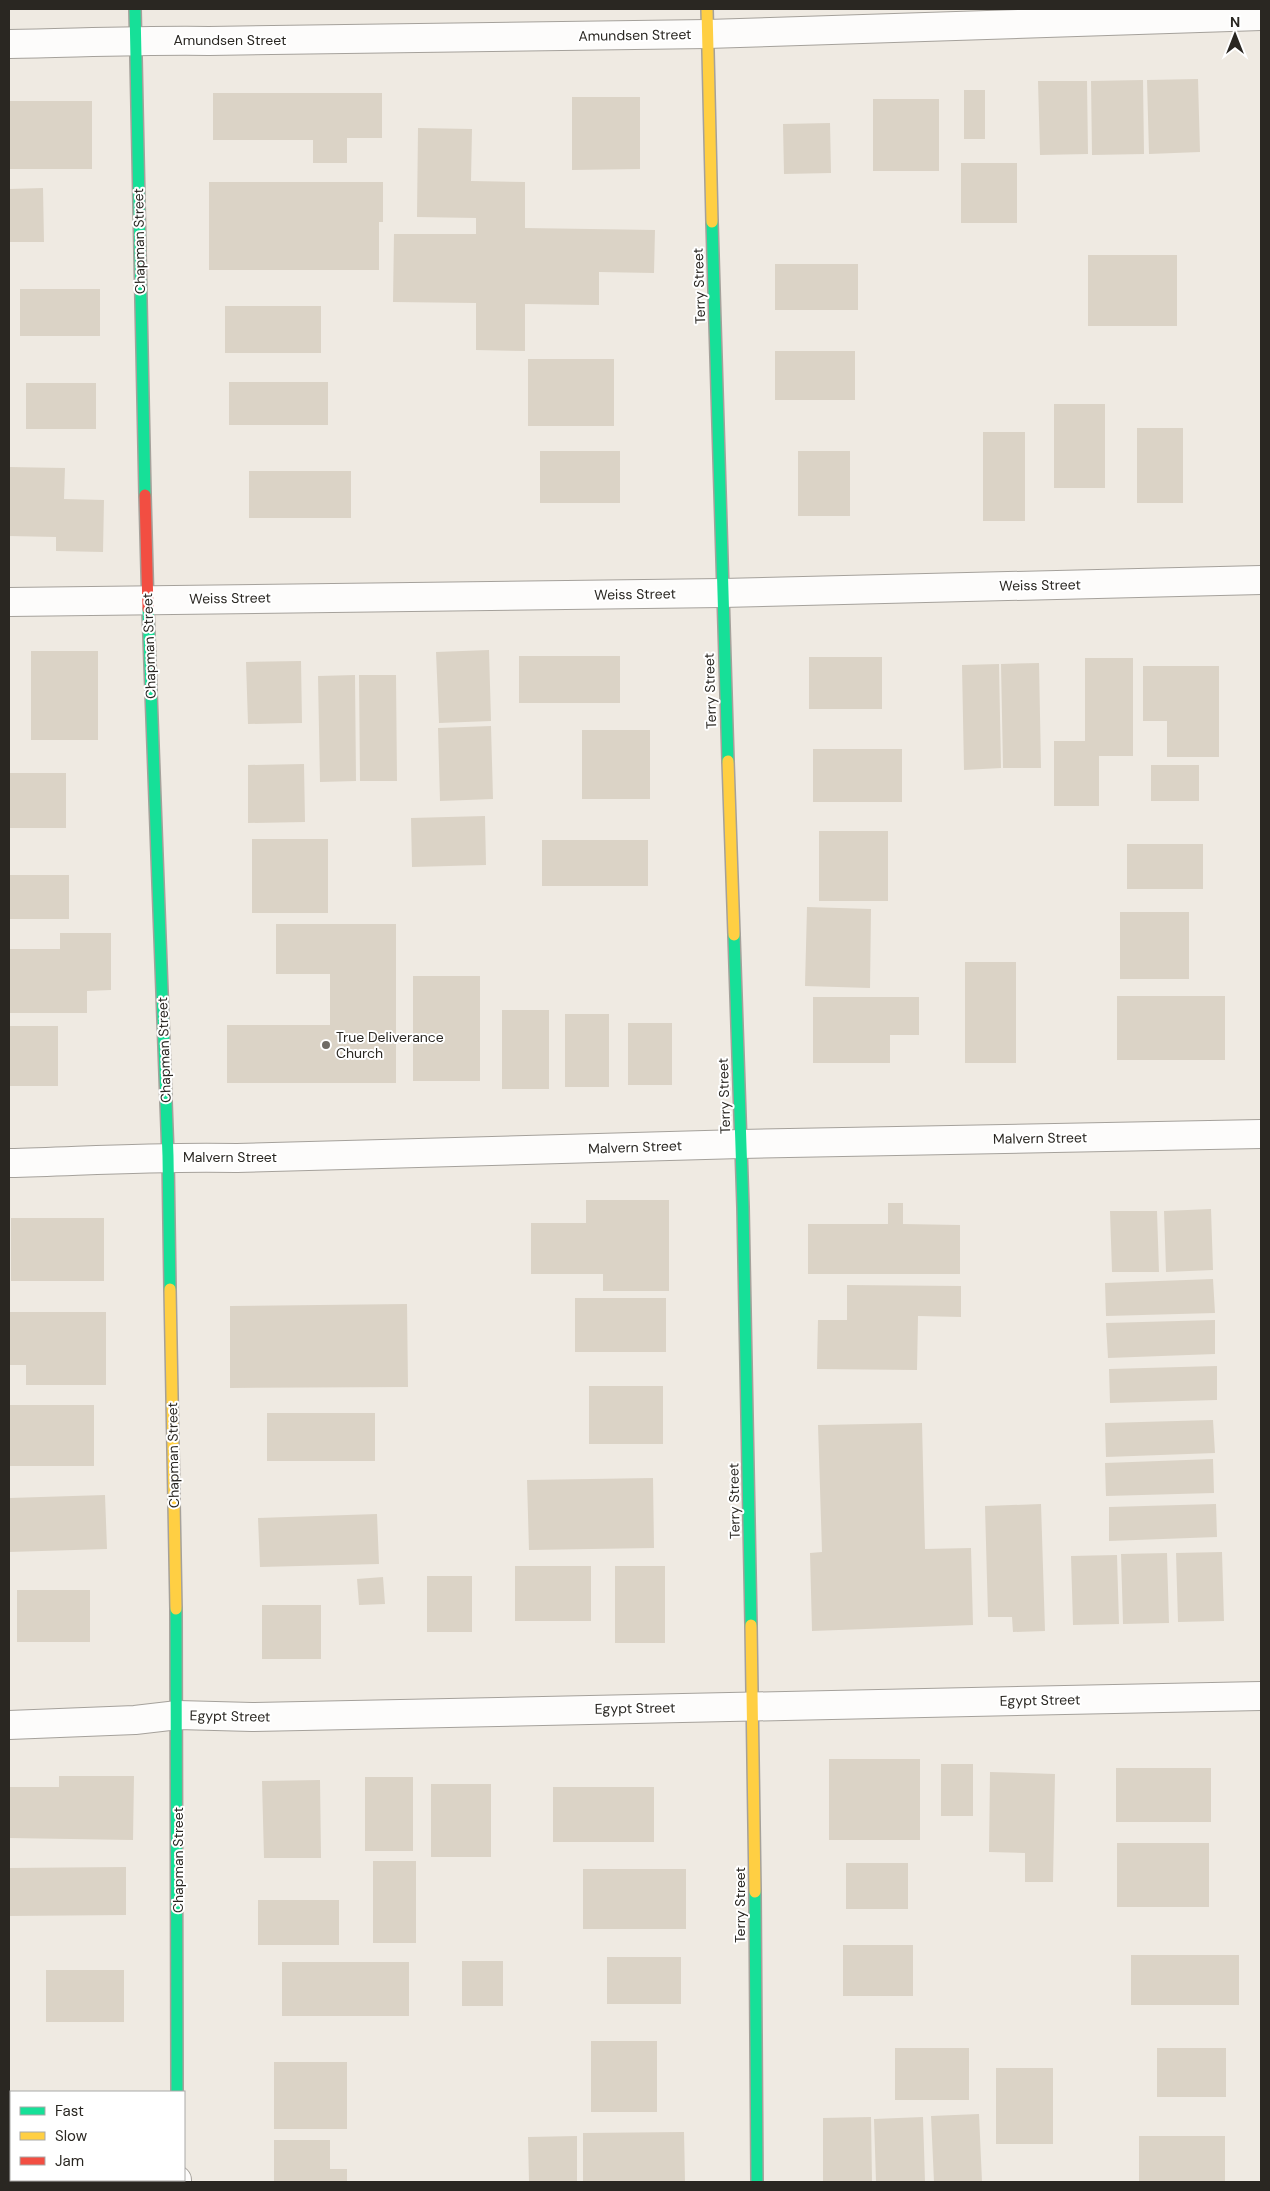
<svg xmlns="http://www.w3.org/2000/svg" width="1270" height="2191" font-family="'DM Sans',sans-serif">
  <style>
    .building { fill: #dbd3c6 }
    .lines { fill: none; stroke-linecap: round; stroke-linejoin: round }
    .street-casing { stroke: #a5a19b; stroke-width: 30 }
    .fast-casing { stroke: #a5a19b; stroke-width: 14 }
    .slow-casing { stroke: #a5a19b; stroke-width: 14 }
    .jam-casing { stroke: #a5a19b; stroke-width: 14 }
    .street { stroke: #fdfcfb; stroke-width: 28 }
    .fast { stroke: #16e098; stroke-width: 11 }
    .slow { stroke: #ffcf43; stroke-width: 11 }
    .jam { stroke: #f24e42; stroke-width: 11 }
    .poi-dot { fill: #6f6b65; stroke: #fff; stroke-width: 2 }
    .labels { text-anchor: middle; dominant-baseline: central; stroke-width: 4; stroke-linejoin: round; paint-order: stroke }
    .street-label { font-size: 14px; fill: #2a2722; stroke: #fff }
    .poi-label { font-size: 14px; fill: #2a2722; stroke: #fff; text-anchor: start }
  </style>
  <rect width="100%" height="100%" fill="#efeae2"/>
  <path class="building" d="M 1198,79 L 1200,152 L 1149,154 L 1147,80 Z
    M 1143,80 L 1144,154 L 1092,155 L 1091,81 Z
    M 1038,81 L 1087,81 L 1088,154 L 1040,155 Z
    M 964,90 L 985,90 L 985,139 L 964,139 Z
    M 213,93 L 382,93 L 382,138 L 347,138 L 347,163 L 313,163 L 313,140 L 213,140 Z
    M 572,97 L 640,97 L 640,169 L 572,170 Z
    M 873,99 L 939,99 L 939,171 L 873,171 Z
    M 9,101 L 92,101 L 92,169 L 9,169 Z
    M 830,123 L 831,173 L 784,174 L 783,124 Z
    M 418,128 L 472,129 L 471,181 L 525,182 L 525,228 L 655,230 L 654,273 L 599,272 L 599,305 L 525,304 L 525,351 L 476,350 L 476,303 L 393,302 L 394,234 L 476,234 L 476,218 L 417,217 Z
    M 961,163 L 1017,163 L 1017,223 L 961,223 Z
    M 209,182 L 383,182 L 383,222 L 379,222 L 379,270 L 209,270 Z
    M 43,188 L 44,242 L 9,242 L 9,189 Z
    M 1088,255 L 1177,255 L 1177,326 L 1088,326 Z
    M 775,264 L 858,264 L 858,310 L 775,310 Z
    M 20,289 L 100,289 L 100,336 L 20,336 Z
    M 225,306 L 321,306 L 321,353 L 225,353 Z
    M 775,351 L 855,351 L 855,400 L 775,400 Z
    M 528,359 L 614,359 L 614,426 L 528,426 Z
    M 229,382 L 328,382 L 328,425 L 229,425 Z
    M 26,383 L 96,383 L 96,429 L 26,429 Z
    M 1054,404 L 1105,404 L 1105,488 L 1054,488 Z
    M 1137,428 L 1183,428 L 1183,503 L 1137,503 Z
    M 983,432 L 1025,432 L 1025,521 L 983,521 Z
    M 540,451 L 620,451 L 620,503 L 540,503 Z
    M 798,451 L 850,451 L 850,516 L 798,516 Z
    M 9,467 L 65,468 L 64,499 L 104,500 L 103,552 L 56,551 L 56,537 L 9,536 Z
    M 249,471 L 351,471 L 351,518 L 249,518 Z
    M 489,650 L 491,721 L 439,723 L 436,652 Z
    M 31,651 L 98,651 L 98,740 L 31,740 Z
    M 519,656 L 620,656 L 620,703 L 519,703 Z
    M 809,657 L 882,657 L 882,709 L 809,709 Z
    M 1085,658 L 1133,658 L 1133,756 L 1099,756 L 1099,806 L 1054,806 L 1054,741 L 1085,741 Z
    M 301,661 L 302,723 L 248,724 L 246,662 Z
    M 1039,663 L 1041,768 L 1003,768 L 1001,664 Z
    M 999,664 L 1001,768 L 964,770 L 962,665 Z
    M 1143,666 L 1219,666 L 1219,757 L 1167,757 L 1167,721 L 1143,721 Z
    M 355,675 L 356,781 L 320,782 L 318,676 Z
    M 359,675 L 396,675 L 397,781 L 360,781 Z
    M 491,726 L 493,799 L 440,801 L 438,728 Z
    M 582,730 L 650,730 L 650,799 L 582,799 Z
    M 813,749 L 902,749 L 902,802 L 813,802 Z
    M 304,764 L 305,822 L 248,823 L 248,765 Z
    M 1151,765 L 1199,765 L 1199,801 L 1151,801 Z
    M 9,773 L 66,773 L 66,828 L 9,828 Z
    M 485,816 L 486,865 L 412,867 L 411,818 Z
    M 819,831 L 888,831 L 888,901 L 819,901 Z
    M 252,839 L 328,839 L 328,913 L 252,913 Z
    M 542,840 L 648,840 L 648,886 L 542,886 Z
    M 1127,844 L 1203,844 L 1203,889 L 1127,889 Z
    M 9,875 L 69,875 L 69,919 L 9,919 Z
    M 807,907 L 871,909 L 870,988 L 805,986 Z
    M 1120,912 L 1189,912 L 1189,979 L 1120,979 Z
    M 276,924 L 396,924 L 396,1083 L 227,1083 L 227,1025 L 330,1025 L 330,974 L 276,974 Z
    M 60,933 L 111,933 L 111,990 L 87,991 L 87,1013 L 9,1013 L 9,949 L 60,949 Z
    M 965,962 L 1016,962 L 1016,1063 L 965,1063 Z
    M 413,976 L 480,976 L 480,1081 L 413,1081 Z
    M 1117,996 L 1225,996 L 1225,1060 L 1117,1060 Z
    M 813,997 L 919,997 L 919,1035 L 890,1035 L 890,1063 L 813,1063 Z
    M 502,1010 L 549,1010 L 549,1089 L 502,1089 Z
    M 565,1014 L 609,1014 L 609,1087 L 565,1087 Z
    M 628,1023 L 672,1023 L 672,1085 L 628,1085 Z
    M 9,1026 L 58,1026 L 58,1086 L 9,1086 Z
    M 586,1200 L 669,1200 L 669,1291 L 603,1291 L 603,1274 L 531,1274 L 531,1223 L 586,1223 Z
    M 888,1203 L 903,1203 L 903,1224 L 960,1225 L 960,1274 L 808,1274 L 808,1224 L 888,1224 Z
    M 1211,1209 L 1213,1270 L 1166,1272 L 1164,1211 Z
    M 1110,1211 L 1157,1211 L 1159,1272 L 1112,1272 Z
    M 11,1218 L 104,1218 L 104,1281 L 11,1281 Z
    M 1213,1279 L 1215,1313 L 1106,1316 L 1105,1283 Z
    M 847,1285 L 961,1286 L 961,1317 L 918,1316 L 917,1370 L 817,1369 L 818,1320 L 847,1320 Z
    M 575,1298 L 666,1298 L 666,1352 L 575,1352 Z
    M 407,1304 L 408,1387 L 230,1388 L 230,1306 Z
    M 9,1312 L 106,1312 L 106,1385 L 26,1385 L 26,1365 L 9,1365 Z
    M 1215,1320 L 1215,1354 L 1108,1358 L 1106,1323 Z
    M 1217,1366 L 1217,1400 L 1110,1403 L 1109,1369 Z
    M 589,1386 L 663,1386 L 663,1444 L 589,1444 Z
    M 9,1405 L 94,1405 L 94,1466 L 9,1466 Z
    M 267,1413 L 375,1413 L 375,1461 L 267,1461 Z
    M 1213,1420 L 1215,1453 L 1106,1457 L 1105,1423 Z
    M 922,1423 L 925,1549 L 971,1548 L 973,1625 L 812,1631 L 810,1553 L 822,1552 L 818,1425 Z
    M 1213,1459 L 1214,1493 L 1106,1496 L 1105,1463 Z
    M 653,1478 L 654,1548 L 529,1550 L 527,1480 Z
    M 105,1495 L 107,1549 L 9,1552 L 9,1498 Z
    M 1041,1504 L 1045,1631 L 1013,1632 L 1012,1617 L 988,1617 L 985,1506 Z
    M 1216,1504 L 1217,1537 L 1109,1541 L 1109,1507 Z
    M 377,1514 L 379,1564 L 260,1567 L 258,1518 Z
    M 1222,1552 L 1224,1621 L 1178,1622 L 1176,1553 Z
    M 1167,1553 L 1169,1623 L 1123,1624 L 1121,1554 Z
    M 1117,1555 L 1119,1624 L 1073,1625 L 1071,1556 Z
    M 515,1566 L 591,1566 L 591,1621 L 515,1621 Z
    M 615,1566 L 665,1566 L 665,1643 L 615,1643 Z
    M 427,1576 L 472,1576 L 472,1632 L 427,1632 Z
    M 383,1577 L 385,1604 L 359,1605 L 357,1579 Z
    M 17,1590 L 90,1590 L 90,1642 L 17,1642 Z
    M 262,1605 L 321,1605 L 321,1659 L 262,1659 Z
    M 829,1759 L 920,1759 L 920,1840 L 829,1840 Z
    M 941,1764 L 973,1764 L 973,1816 L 941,1816 Z
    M 1116,1768 L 1211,1768 L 1211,1822 L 1116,1822 Z
    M 990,1772 L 1055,1774 L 1053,1882 L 1025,1882 L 1025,1853 L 989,1852 Z
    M 59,1776 L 134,1776 L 133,1840 L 9,1838 L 9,1787 L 59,1787 Z
    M 365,1777 L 413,1777 L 413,1851 L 365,1851 Z
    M 320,1780 L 321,1858 L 264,1858 L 262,1781 Z
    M 431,1784 L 491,1784 L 491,1857 L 431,1857 Z
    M 553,1787 L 654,1787 L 654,1842 L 553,1842 Z
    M 1117,1843 L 1209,1843 L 1209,1907 L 1117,1907 Z
    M 373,1861 L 416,1861 L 416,1943 L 373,1943 Z
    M 846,1863 L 908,1863 L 908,1909 L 846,1909 Z
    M 126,1867 L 126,1915 L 9,1916 L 9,1868 Z
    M 583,1869 L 686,1869 L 686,1929 L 583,1929 Z
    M 258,1900 L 339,1900 L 339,1945 L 258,1945 Z
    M 843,1945 L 913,1945 L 913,1996 L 843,1996 Z
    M 1131,1955 L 1239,1955 L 1239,2005 L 1131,2005 Z
    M 607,1957 L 681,1957 L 681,2004 L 607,2004 Z
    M 462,1961 L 503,1961 L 503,2006 L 462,2006 Z
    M 282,1962 L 409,1962 L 409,2016 L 282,2016 Z
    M 46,1970 L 124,1970 L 124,2022 L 46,2022 Z
    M 591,2041 L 657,2041 L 657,2112 L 591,2112 Z
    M 895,2048 L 969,2048 L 969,2100 L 895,2100 Z
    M 1157,2048 L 1226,2048 L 1226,2097 L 1157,2097 Z
    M 274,2062 L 347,2062 L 347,2129 L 274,2129 Z
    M 996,2068 L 1053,2068 L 1053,2144 L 996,2144 Z
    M 979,2114 L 982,2182 L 934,2182 L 931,2116 Z
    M 871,2117 L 872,2182 L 823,2182 L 823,2118 Z
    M 923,2117 L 925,2182 L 876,2182 L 874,2119 Z
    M 684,2132 L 685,2182 L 583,2182 L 583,2133 Z
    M 577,2136 L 577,2182 L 529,2182 L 528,2137 Z
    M 1139,2136 L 1225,2136 L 1225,2182 L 1139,2182 Z
    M 274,2140 L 330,2140 L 330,2169 L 347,2169 L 347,2182 L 274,2182 Z
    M 9,2155 L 11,2155 L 11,2180 L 32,2180 L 32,2182 L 9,2182 Z
    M 54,2180 L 135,2180 L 135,2182 L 54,2182 Z"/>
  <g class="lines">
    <defs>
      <path id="street" d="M 9,44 C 76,43 142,40 209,41 L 707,34 L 1261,16
        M 9,602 L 722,593 L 1261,580
        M 9,1163 C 85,1161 161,1156 237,1158 L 741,1144 L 1261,1134
        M 9,1725 L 135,1720 L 178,1715 L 252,1717 L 1261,1696
        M 177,2182 L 177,2180"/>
      <path id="fast" d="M 135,9 L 145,495
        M 712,222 L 728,761
        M 148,609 L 168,1156 L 170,1289
        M 734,935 L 743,1207 L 751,1625
        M 176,1609 L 177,2092
        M 755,1892 L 757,2182"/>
      <path id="slow" d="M 707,9 L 712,222
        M 728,761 L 734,935
        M 170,1289 L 176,1609
        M 751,1625 L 755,1892"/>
      <path id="jam" d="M 145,495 L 148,609"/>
    </defs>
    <use href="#street" class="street-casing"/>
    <use href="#fast" class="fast-casing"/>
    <use href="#slow" class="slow-casing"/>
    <use href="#jam" class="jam-casing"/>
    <use href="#street" class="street"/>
    <use href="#fast" class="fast"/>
    <use href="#slow" class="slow"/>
    <use href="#jam" class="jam"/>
  </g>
  <circle class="poi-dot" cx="326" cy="1045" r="5"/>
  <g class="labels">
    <g class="street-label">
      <text transform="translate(635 35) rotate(-1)">Amundsen Street</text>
      <text x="230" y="40">Amundsen Street</text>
      <text transform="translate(139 241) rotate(-91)">Chapman Street</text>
      <text transform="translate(699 286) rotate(-92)">Terry Street</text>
      <text transform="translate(1040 585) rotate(-1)">Weiss Street</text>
      <text transform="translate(635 594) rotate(-1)">Weiss Street</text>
      <text transform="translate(230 598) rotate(-1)">Weiss Street</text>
      <text transform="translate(149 646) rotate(-92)">Chapman Street</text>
      <text transform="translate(710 691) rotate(-92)">Terry Street</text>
      <text transform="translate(164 1050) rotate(-92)">Chapman Street</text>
      <text transform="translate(724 1096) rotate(-92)">Terry Street</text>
      <text transform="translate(1040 1138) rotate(-1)">Malvern Street</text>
      <text transform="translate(635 1147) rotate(-2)">Malvern Street</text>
      <text x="230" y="1157">Malvern Street</text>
      <text transform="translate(173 1455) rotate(-91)">Chapman Street</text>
      <text transform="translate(734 1501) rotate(-91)">Terry Street</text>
      <text transform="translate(1040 1700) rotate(-1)">Egypt Street</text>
      <text transform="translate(635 1708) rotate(-1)">Egypt Street</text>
      <text transform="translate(230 1716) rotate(1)">Egypt Street</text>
      <text transform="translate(178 1860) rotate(-90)">Chapman Street</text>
      <text transform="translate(740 1905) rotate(-90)">Terry Street</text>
    </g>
    <g class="poi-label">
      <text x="336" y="1037">True Deliverance<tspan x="336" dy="16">Church</tspan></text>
    </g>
  </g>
  <rect width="1270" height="2191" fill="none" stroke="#2a2722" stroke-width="20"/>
  <rect x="10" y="2091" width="175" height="90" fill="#ffffff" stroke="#aaa9a7"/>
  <rect x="20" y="2107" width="25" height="8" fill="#16e098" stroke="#aaa9a7"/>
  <text x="55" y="2116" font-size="15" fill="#2a2722">Fast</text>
  <rect x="20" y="2132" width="25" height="8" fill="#ffcf43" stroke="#aaa9a7"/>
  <text x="55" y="2141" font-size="15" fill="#2a2722">Slow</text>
  <rect x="20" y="2157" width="25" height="8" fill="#f24e42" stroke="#aaa9a7"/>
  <text x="55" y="2166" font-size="15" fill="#2a2722">Jam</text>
  <g transform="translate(1235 35)" stroke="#ffffff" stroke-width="4" paint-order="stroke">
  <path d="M0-4L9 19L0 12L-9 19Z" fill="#2a2722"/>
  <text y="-8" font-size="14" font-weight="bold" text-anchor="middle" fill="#2a2722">N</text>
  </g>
</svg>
